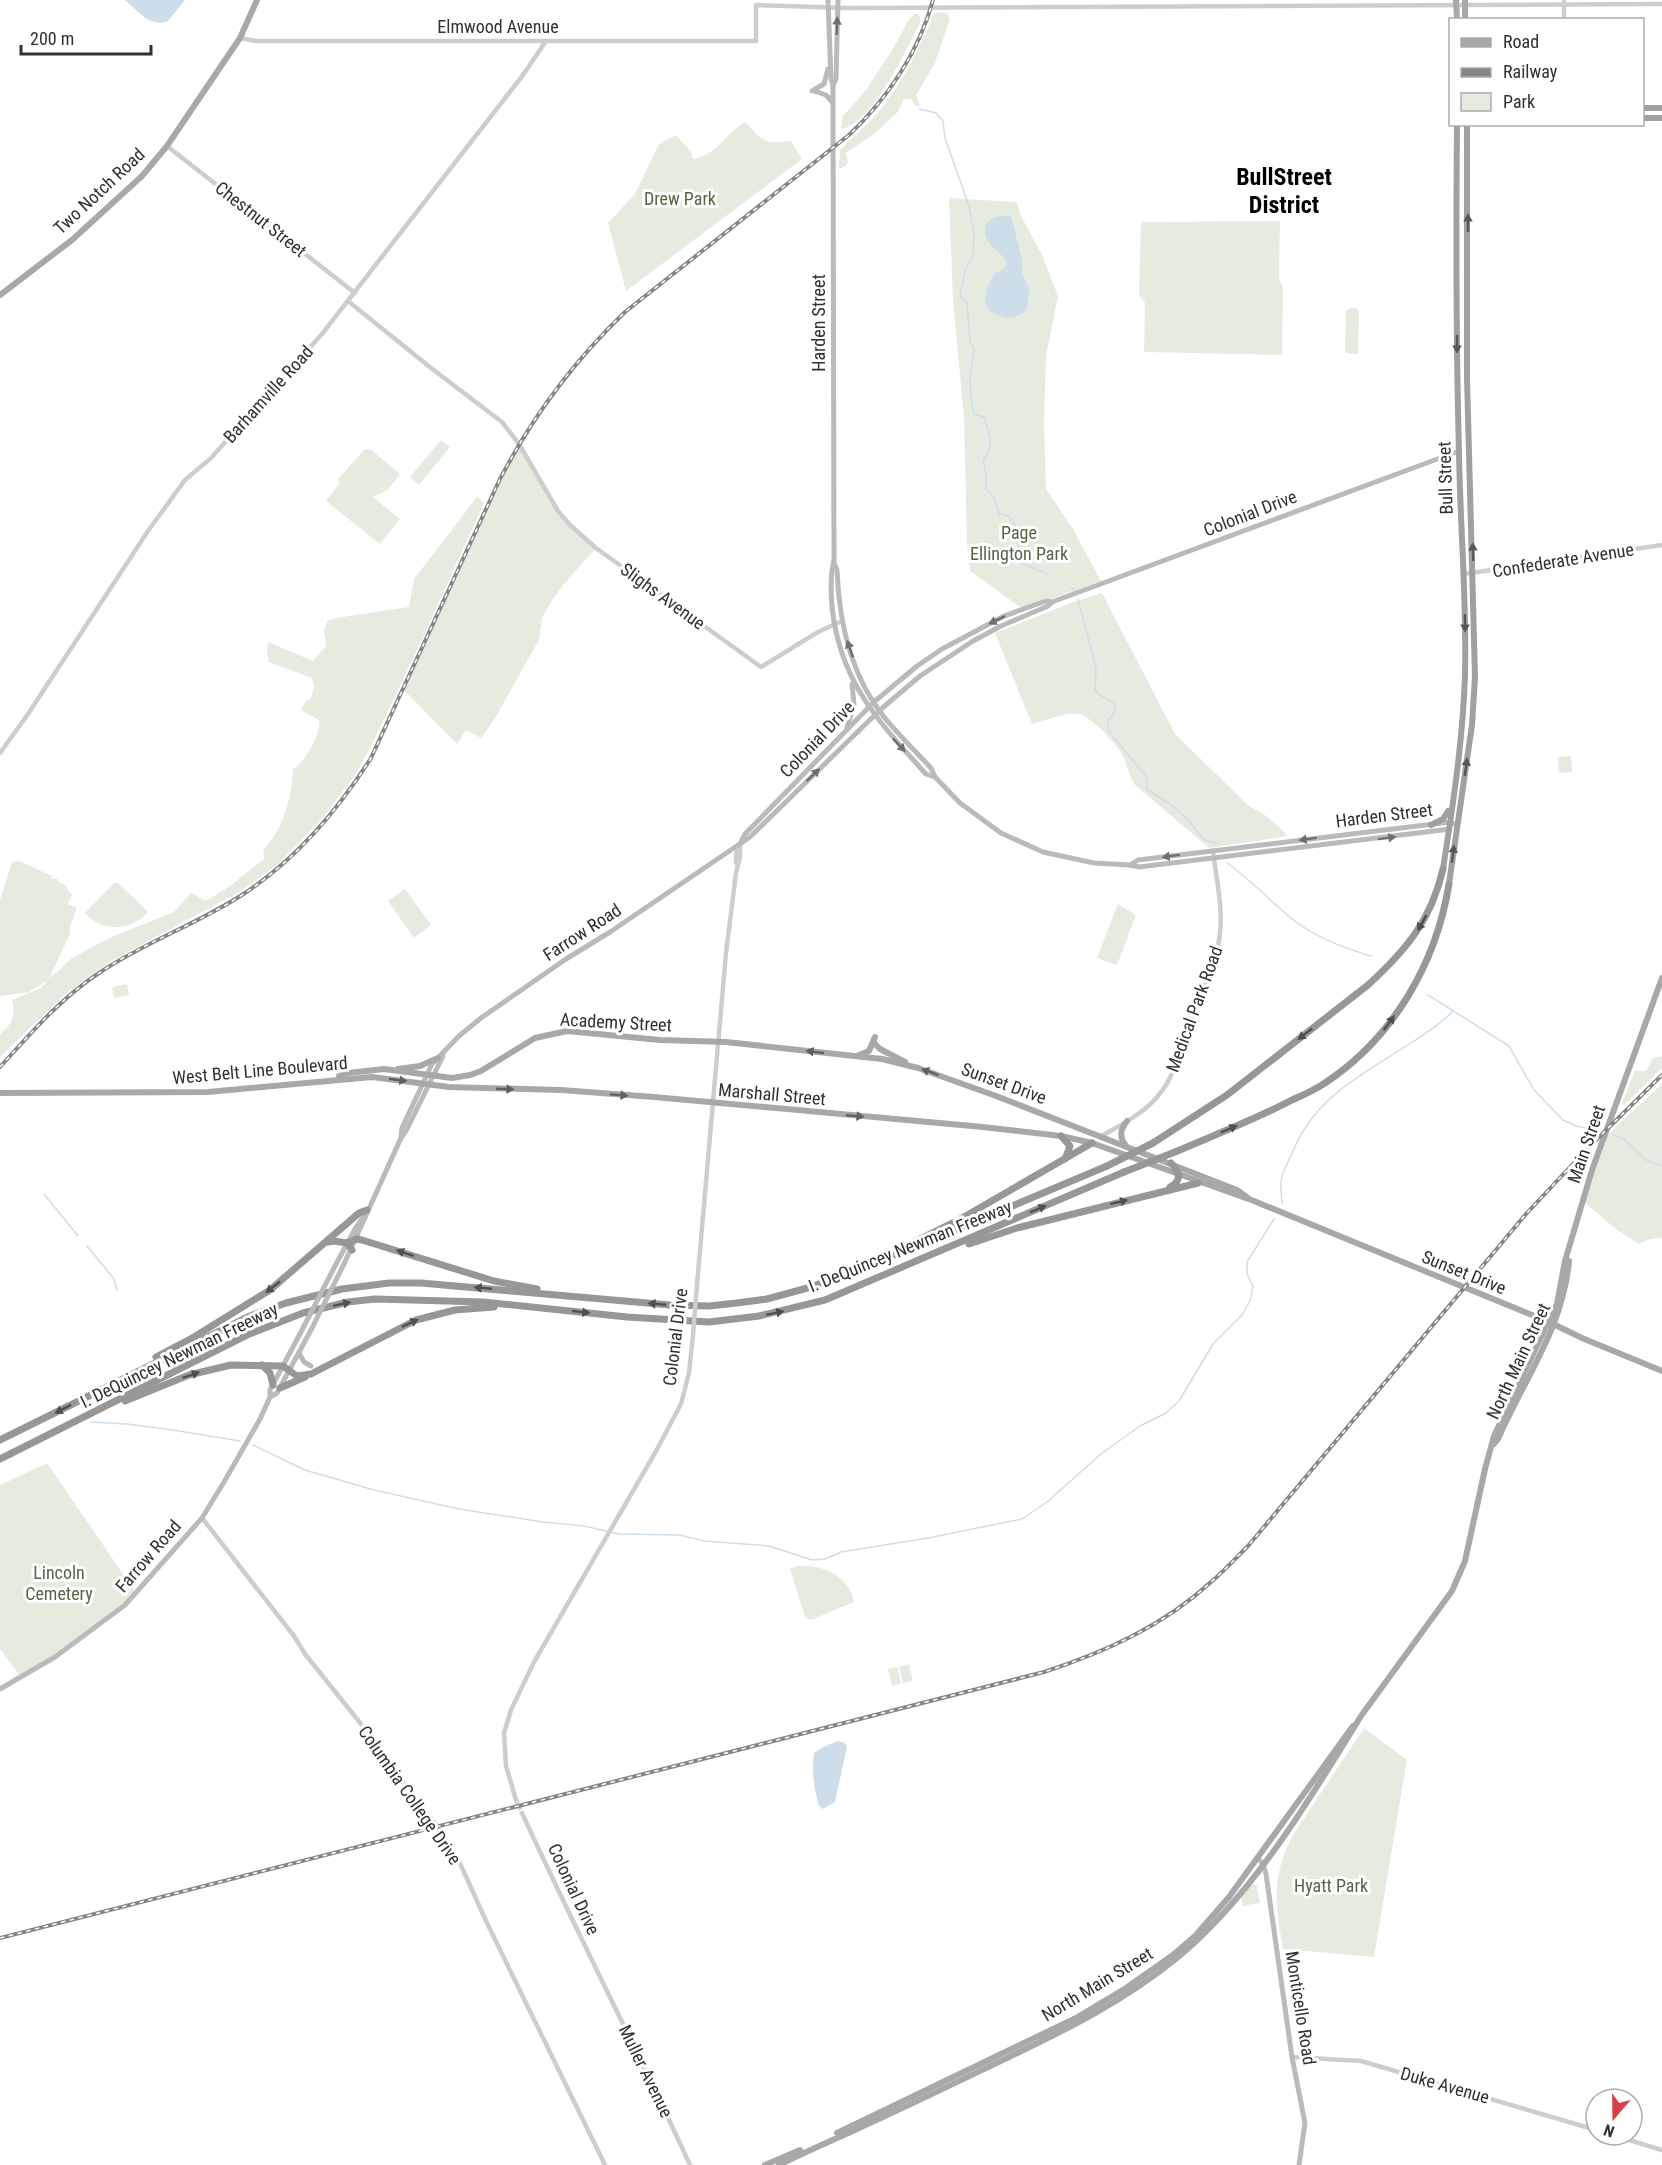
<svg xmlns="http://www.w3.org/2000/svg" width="1662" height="2165" viewBox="0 0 1662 2165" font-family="'Roboto Condensed',sans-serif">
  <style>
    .green { fill: #e5ecdf }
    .water { fill: #cddeea }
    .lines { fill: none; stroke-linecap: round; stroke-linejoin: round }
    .stream { stroke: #cddeea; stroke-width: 1.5 }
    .tertiary-tunnel { stroke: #d6d6d6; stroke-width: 4.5; stroke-dasharray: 4.5 2; stroke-linecap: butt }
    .tertiary { stroke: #cdcdcd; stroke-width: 4.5 }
    .secondary { stroke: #bababa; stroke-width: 5 }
    .primary { stroke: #a8a8a8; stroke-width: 6 }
    .trunk { stroke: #a0a0a0; stroke-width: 6 }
    .motorway { stroke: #979797; stroke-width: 7 }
    .rail-casing { stroke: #858585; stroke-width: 4 }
    .rail { stroke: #fff; stroke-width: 1.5; stroke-dasharray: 4.5; stroke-linecap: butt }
    .tertiary-bridge { stroke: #cdcdcd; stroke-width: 4.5 }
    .secondary-bridge { stroke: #bababa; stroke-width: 5 }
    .motorway-bridge { stroke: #979797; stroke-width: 7 }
    .oneway { fill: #6e6e6e }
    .oneway2 { fill: #575757 }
    .oneway3 { fill: #4f4f4f }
    .oneway4 { fill: #606060 }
    .labels { text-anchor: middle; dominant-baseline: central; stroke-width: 6; stroke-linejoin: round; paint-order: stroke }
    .street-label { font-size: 18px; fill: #303030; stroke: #fff }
    .park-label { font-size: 18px; fill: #526840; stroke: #fff }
    .district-label { font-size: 24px; font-weight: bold; fill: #000; stroke: #fff }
  </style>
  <rect width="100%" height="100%" fill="#fff"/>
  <!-- green -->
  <g class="green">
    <path d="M937 12 947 13 950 19 935 63 916 95 920 106H916L911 99H904L897 113 874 134 846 153 848 162 846 166 839 169 840 150C852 137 865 127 877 114 902 83 919 50 934 13Z"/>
    <path d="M916 13 920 17V23C907 49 872 123 842 129L841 127 843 116 866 90 894 47 909 19Z"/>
    <path d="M746 122C762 142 765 144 791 141L802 159 626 291 608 223 635 194 658 146 664 141 676 135 691 152 693 159C720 154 727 130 746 122Z"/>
    <path d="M949 198 1017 202 1020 214 1042 255 1058 296 1046 356 1044 424 1046 489 1073 529 1101 581 1023 609 970 571 967 544 964 418 953 301Z"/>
    <path d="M1280 221 1279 280 1283 288 1282 355 1144 352 1145 303 1139 295 1141 222Z"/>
    <path d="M1350 308H1356L1359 311 1358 354 1345 353 1346 311Z"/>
    <path d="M441 440 450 447 419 485 410 477Z"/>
    <path d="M519 444 559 513 596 548 564 584 551 602 542 618 539 640 494 720 481 738 466 730 457 744 403 689Z"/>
    <path d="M370 449 400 474 388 490 373 497 400 519 380 544 326 501 340 483 337 480 364 450Z"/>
    <path d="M477 497 484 503 421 642 373 742 355 775 321 820 277 865 241 891 115 959 94 973 62 997 0 1057V1034C12 1025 16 1015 12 1000L41 988 48 980 29 992 0 996V900L12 862 20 861 52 876 51 878 58 879V882L64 884 72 895 68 904 77 908 70 926V934L49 979 72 958 96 945 114 936 174 912 191 893 206 901 230 886 264 859 263 850C283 830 292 797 293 769 304 765 322 731 319 720L301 710 306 701 311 698 314 686 312 678 269 662 267 652 268 642 313 661 326 646 324 631 327 621 336 618 409 607 414 579Z"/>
    <path d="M1102 593 1175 734 1249 806 1268 817 1288 836 1209 848 1134 784C1128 774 1127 763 1122 754 1115 743 1090 715 1078 714 1064 712 1045 721 1032 724L995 633 1071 603Z"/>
    <path d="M1571 756 1572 772 1559 773 1558 757Z"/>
    <path d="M114 883H118L148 912C131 931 103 933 85 913Z"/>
    <path d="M405 889 431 925 414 938 388 901Z"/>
    <path d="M1118 904 1136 915 1117 965 1097 958Z"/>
    <path d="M127 984 129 995 114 998 112 987Z"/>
    <path d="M1662 1056V1068L1624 1105 1622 1103 1635 1071H1646L1653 1058Z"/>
    <path d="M1662 1084V1238L1650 1239 1639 1244 1617 1230 1583 1201 1603 1139Z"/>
    <path d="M47 1463 136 1593 55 1657 21 1677 0 1649V1485Z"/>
    <path d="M798 1566C822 1564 849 1576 854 1602L811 1620 805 1617 790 1569Z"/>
    <path d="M909 1664 913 1681 903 1683 899 1667Z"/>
    <path d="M897 1667 901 1683 892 1686 888 1669Z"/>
    <path d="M1364 1728 1407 1760 1374 1957 1283 1949C1275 1904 1271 1876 1293 1835Z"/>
    <path d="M1249 1885H1256L1257 1887 1260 1903 1242 1906V1896Z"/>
  </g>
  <!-- water -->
  <g class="water">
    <path d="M125 0H185L168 21C150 28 138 11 125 0Z"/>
    <path d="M1011 216 1022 259V273L1029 288 1028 305 1024 312 1018 316 1005 318 991 312 985 302C986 293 988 279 996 273 1001 269 1004 270 1007 264 1002 249 981 246 986 227 988 215 1001 216 1011 216Z"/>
    <path d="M838 1741 845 1743 847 1747 835 1802 823 1809 819 1806C814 1789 811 1770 814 1753L823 1747Z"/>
  </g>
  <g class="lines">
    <!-- stream -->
    <g class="stream">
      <path d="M919 109 936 113 943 121 945 138 969 206 974 234 973 255 965 271 960 296 967 302 970 343 974 348C970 375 968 387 974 414L984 417C989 432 996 448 983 460L986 474V489L994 497 999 514 1006 515 1013 520 1020 538 1017 549 1022 563 1047 574"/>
      <path d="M1071 587 1075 590"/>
      <path d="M1078 599 1096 668 1095 690C1101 699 1111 697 1116 707 1114 717 1105 719 1108 730L1144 774 1147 778V790L1169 803 1184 816 1206 841 1217 843"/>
      <path d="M1227 863C1250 879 1269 900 1291 918 1314 937 1343 948 1371 956"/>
      <path d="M1428 995 1509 1046 1534 1090 1563 1120 1576 1126 1599 1131"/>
      <path d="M1613 1135 1624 1139 1646 1160 1662 1166"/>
      <path d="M44 1194 78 1236"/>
      <path d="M1282 1203C1279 1174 1282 1176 1293 1151 1317 1093 1368 1072 1417 1039 1430 1030 1442 1023 1453 1011"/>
      <path d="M87 1246 114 1279 117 1290"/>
      <path d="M91 1422 127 1424 173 1430 240 1441"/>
      <path d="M253 1445 305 1470 374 1490 459 1509 543 1522 584 1526 619 1534 679 1535 705 1541 769 1546 812 1560 825 1559 841 1552 928 1538 1022 1519 1047 1502 1101 1454 1140 1426 1166 1413 1179 1401 1213 1344 1242 1315 1250 1301 1253 1286 1247 1274V1262L1274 1219"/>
    </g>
    <!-- tertiary-tunnel -->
    <path class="tertiary-tunnel" d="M516 1800 522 1813"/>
    <!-- tertiary -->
    <g class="tertiary">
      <path d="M1564 0V20"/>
      <path d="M240 38 256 41H756V5L846 8 1662 4"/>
      <path d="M167 146 355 293"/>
      <path d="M348 301 431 368 502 422 519 444 558 511 570 525 596 548 761 667 818 632 842 621"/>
      <path d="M1464 574 1662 545"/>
      <path d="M0 753 28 714 148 531 185 480 211 458 322 334 523 75 546 41"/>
      <path d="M736 863V854L739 845"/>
      <path d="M1102 1136C1122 1124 1143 1114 1158 1096 1176 1075 1183 1042 1193 1016 1203 989 1217 962 1220 933 1223 906 1216 878 1213 851"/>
      <path d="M697 1285 726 953 736 873 740 857V844"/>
      <path d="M202 1518 294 1636 305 1654 361 1724 389 1764 437 1826 459 1861 486 1921 605 2165"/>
      <path d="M516 1800 506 1766 504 1733 511 1710 534 1662 655 1453 681 1404 689 1373 693 1335"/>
      <path d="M522 1813C576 1931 636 2047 690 2165"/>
      <path d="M1292 2057 1361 2061 1596 2130"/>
      <path d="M1613 2135 1662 2150"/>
    </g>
    <!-- secondary -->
    <g class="secondary">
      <path d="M828 0 831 79 833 85"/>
      <path d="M838 0 836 79 833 85V99L834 561C830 576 831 592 832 607 840 682 878 721 926 774L935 777"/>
      <path d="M812 91 824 84 828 69"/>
      <path d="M814 91 826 95 833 103"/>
      <path d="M834 563 837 570C839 622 851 676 884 717 899 735 915 751 931 768L935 777 960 803 1001 833 1043 852 1094 863 1130 865 1139 867 1450 829"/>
      <path d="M847 727 854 705 852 684"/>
      <path d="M741 842 745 834 874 702 917 666 942 649 1004 616 1046 601 1052 602"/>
      <path d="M1130 865 1138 860 1450 822 1454 824"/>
      <path d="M401 1138 402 1128 432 1064 459 1036 481 1018 566 959 610 932 750 837 880 710 920 676 973 641 1001 626 1048 606 1052 602 1459 451"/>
      <path d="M344 1264 401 1138 407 1129 443 1056"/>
      <path d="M335 1266 355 1229 364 1216"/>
      <path d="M299 1353 304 1362 311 1366"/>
      <path d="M270 1397 277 1393 311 1330"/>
      <path d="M0 1689 55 1657 125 1605 202 1518 224 1482 260 1419 270 1397V1390L301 1332"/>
      <path d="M1258 1858 1263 1864 1266 1874 1292 2057 1305 2123 1299 2165"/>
    </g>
    <!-- primary -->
    <g class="primary">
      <path d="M1456 0 1457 20"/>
      <path d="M1465 0V20"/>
      <path d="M0 295 72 240 142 176 167 146 240 38 257 0"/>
      <path d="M874 1043 880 1049 905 1062"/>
      <path d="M859 1055 869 1051 875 1037"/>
      <path d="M398 1069 420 1066 438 1058"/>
      <path d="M339 1076 348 1073 384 1069 452 1078 470 1075 481 1071 535 1038 567 1031 660 1040 726 1042 882 1059 918 1068 996 1096 1237 1190 1248 1198"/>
      <path d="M0 1093 208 1092 372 1077 449 1087 561 1090 654 1097 983 1127 1061 1136 1092 1143 1254 1201 1549 1322 1582 1338 1662 1371"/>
      <path d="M1126 1146C1119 1137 1120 1130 1127 1121"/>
      <path d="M1494 1444 1498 1439C1524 1379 1563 1328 1569 1261"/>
      <path d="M837 2133 1076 2018 1126 1988 1173 1955 1195 1936 1229 1897 1353 1726"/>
      <path d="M765 2165 800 2150"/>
      <path d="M779 2165C805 2152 831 2141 857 2129 908 2106 959 2081 1009 2057 1068 2029 1127 1999 1177 1958 1253 1895 1310 1799 1361 1716L1452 1591 1465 1561 1485 1469 1494 1436 1557 1304 1565 1261 1592 1170 1662 978"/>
    </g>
    <!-- trunk -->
    <g class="trunk">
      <path d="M1642 108H1662"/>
      <path d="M1642 118H1662"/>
      <path d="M1431 825 1443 819 1448 811"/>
      <path d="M1443 869C1453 805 1463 739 1465 675 1467 600 1460 526 1459 452 1456 343 1456 234 1457 124"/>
      <path d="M1449 884 1472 725 1475 677 1467 378V124"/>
    </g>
    <!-- motorway -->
    <g class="motorway">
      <path d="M1061 1136 1070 1146 1065 1159"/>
      <path d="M1153 1143 1227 1095 1368 985C1406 950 1431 921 1443 869"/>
      <path d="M1175 1152C1214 1135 1254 1120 1292 1100 1303 1095 1315 1090 1325 1083 1393 1038 1436 964 1449 884"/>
      <path d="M1170 1187C1183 1180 1179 1172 1171 1163"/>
      <path d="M328 1242 334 1241 347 1243 352 1250"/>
      <path d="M347 1243 357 1239 362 1240 494 1281 537 1289"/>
      <path d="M969 1244 1017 1228 1198 1183"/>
      <path d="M908 1245 957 1221 1092 1143"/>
      <path d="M156 1357 194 1337 270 1290 359 1213 367 1210"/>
      <path d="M262 1365 270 1373 273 1385"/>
      <path d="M280 1388 305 1377"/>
      <path d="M125 1401 189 1375 231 1365 283 1366 297 1376 311 1374 416 1320 455 1310 494 1307"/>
      <path d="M0 1440 250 1316 286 1303 342 1289 389 1283H421L670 1305 709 1306 737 1303 767 1299 811 1287 927 1242 1107 1166"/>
      <path d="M0 1459 247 1335 303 1313 348 1302 375 1299 483 1302 627 1317 709 1322 759 1316 825 1300 1124 1172"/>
    </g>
    <defs>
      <g id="rail">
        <path d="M0 1067C31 1033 61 998 99 973 146 941 201 923 248 891 299 856 338 810 371 758L499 481C532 417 573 362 625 312L849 135C887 99 919 52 933 0"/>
        <path d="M0 1938 1044 1672C1105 1652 1163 1626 1211 1582 1224 1571 1236 1558 1248 1546L1526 1214 1586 1150 1662 1075"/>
      </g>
    </defs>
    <!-- rail casing -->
    <use href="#rail" class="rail-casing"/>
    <!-- rail -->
    <use href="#rail" class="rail"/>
    <!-- tertiary-bridge -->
    <path class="tertiary-bridge" d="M693 1335 697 1285"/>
    <!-- secondary-bridge -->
    <g class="secondary-bridge">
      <path d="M311 1330 344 1264"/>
      <path d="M301 1332 335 1266"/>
    </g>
    <!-- motorway-bridge -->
    <g class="motorway-bridge">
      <path d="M1107 1166 1153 1143"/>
      <path d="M1124 1172 1175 1152"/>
    </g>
  </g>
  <!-- one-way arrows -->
  <defs><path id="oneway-solid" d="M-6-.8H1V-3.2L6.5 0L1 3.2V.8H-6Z" transform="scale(1.5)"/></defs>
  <g class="oneway">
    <use href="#oneway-solid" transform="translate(837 26) rotate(-88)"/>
    <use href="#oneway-solid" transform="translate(997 620) rotate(154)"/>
    <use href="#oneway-solid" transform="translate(850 649) rotate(-109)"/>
    <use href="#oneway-solid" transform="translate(899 745) rotate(47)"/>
    <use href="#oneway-solid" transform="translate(813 775) rotate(-44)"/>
    <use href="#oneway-solid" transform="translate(1387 838) rotate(-7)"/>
    <use href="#oneway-solid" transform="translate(1308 839) rotate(173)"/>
    <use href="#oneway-solid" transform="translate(1171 856) rotate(173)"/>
  </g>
  <g class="oneway2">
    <use href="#oneway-solid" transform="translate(1468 223) rotate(-90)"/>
    <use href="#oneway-solid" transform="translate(1457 344) rotate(90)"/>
    <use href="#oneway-solid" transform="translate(1473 552) rotate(-92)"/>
    <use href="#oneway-solid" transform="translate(1465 623) rotate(89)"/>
    <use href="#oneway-solid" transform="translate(1466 767) rotate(-82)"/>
    <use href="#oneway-solid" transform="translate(1453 854) rotate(-83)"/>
  </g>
  <g class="oneway3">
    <use href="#oneway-solid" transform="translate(1422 923) rotate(119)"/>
    <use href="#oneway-solid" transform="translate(1389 1023) rotate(-54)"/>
    <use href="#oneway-solid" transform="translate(1305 1034) rotate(142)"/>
    <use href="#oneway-solid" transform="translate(1229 1129) rotate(-23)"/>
    <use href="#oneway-solid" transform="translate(1119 1202) rotate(-14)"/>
    <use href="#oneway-solid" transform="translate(1038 1209) rotate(-23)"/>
    <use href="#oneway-solid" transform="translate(405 1253) rotate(-161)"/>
    <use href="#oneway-solid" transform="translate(273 1287) rotate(142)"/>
    <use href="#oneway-solid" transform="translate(483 1288) rotate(-175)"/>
    <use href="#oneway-solid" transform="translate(342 1304) rotate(-12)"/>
    <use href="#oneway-solid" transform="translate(657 1304) rotate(-175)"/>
    <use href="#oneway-solid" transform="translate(581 1312) rotate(6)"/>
    <use href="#oneway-solid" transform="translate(775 1313) rotate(-12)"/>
    <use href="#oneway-solid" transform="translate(410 1323) rotate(-25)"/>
    <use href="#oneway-solid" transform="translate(191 1375) rotate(-19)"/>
    <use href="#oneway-solid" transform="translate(63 1409) rotate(153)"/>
  </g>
  <g class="oneway4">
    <use href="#oneway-solid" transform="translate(815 1052) rotate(-173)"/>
    <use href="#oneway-solid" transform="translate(930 1072) rotate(-160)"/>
    <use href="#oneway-solid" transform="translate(398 1080) rotate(8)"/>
    <use href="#oneway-solid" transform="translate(505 1089) rotate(2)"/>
    <use href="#oneway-solid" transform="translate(619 1095) rotate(4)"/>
    <use href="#oneway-solid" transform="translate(855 1116) rotate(5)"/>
  </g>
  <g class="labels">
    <!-- street labels -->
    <g class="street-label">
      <text x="498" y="26">Elmwood Avenue</text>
      <text transform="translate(99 191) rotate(-43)">Two Notch Road</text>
      <text transform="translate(261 219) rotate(38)">Chestnut Street</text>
      <text transform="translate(818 323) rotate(-90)">Harden Street</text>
      <text transform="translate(268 394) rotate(-48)">Barhamville Road</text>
      <text transform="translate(1445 478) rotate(-92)">Bull Street</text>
      <text transform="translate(1250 513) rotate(-21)">Colonial Drive</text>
      <text transform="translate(1563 560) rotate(-9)">Confederate Avenue</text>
      <text transform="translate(663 596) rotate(36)">Slighs Avenue</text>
      <text transform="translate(817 739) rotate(-46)">Colonial Drive</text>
      <text transform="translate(1384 815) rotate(-7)">Harden Street</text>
      <text transform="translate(582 932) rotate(-33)">Farrow Road</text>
      <text transform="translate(1194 1009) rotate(-70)">Medical Park Road</text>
      <text transform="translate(616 1022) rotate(3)">Academy Street</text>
      <text transform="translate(260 1070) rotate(-5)">West Belt Line Boulevard</text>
      <text transform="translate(1004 1083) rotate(20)">Sunset Drive</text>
      <text transform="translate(772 1094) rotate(5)">Marshall Street</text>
      <text transform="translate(1586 1144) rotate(-71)">Main Street</text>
      <text transform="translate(910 1246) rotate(-22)">I. DeQuincey Newman Freeway</text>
      <text transform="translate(1464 1272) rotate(22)">Sunset Drive</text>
      <text transform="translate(675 1337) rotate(-83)">Colonial Drive</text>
      <text transform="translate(179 1355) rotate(-26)">I. DeQuincey Newman Freeway</text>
      <text transform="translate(1518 1361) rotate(-65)">North Main Street</text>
      <text transform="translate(148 1556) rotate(-49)">Farrow Road</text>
      <text transform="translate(410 1795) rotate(55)">Columbia College Drive</text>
      <text transform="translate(574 1889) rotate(65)">Colonial Drive</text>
      <text transform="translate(1097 1984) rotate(-31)">North Main Street</text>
      <text transform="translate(1301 2008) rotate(81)">Monticello Road</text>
      <text transform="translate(646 2071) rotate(64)">Muller Avenue</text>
      <text transform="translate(1445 2085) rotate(16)">Duke Avenue</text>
    </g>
    <!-- park labels -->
    <g class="park-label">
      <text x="680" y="198">Drew Park</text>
      <text x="1019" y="532">Page<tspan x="1019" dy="21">Ellington Park</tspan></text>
      <text x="59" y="1572">Lincoln<tspan x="59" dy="21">Cemetery</tspan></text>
      <text x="1331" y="1885">Hyatt Park</text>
    </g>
    <!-- district labels -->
    <g class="district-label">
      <text x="1284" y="177">BullStreet<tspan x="1284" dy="28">District</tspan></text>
    </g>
  </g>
  <!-- legend -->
  <rect x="1449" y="18" width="195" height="108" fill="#ffffff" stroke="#acacac" stroke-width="1.5"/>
  <rect x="1461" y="38" width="30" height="9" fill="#a8a8a8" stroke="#acacac" stroke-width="1.5"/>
  <text x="1503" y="48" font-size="18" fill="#303030">Road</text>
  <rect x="1461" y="68" width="30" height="9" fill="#858585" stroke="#acacac" stroke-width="1.5"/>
  <text x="1503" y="78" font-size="18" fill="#303030">Railway</text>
  <rect x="1461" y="93" width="30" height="18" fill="#e5ecdf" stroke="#acacac" stroke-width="1.5"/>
  <text x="1503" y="108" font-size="18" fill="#303030">Park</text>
  <!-- north arrow -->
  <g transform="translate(1614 2117) rotate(200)"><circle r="28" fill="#ffffff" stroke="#acacac" stroke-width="1.5"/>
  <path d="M0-4.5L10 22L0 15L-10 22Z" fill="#d84048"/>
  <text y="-9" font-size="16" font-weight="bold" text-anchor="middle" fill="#303030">N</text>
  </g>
  <!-- scale -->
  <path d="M21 45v9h130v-9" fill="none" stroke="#303030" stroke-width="3"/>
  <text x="30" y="45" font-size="18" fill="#303030" stroke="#ffffff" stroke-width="4.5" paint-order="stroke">200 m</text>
</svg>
